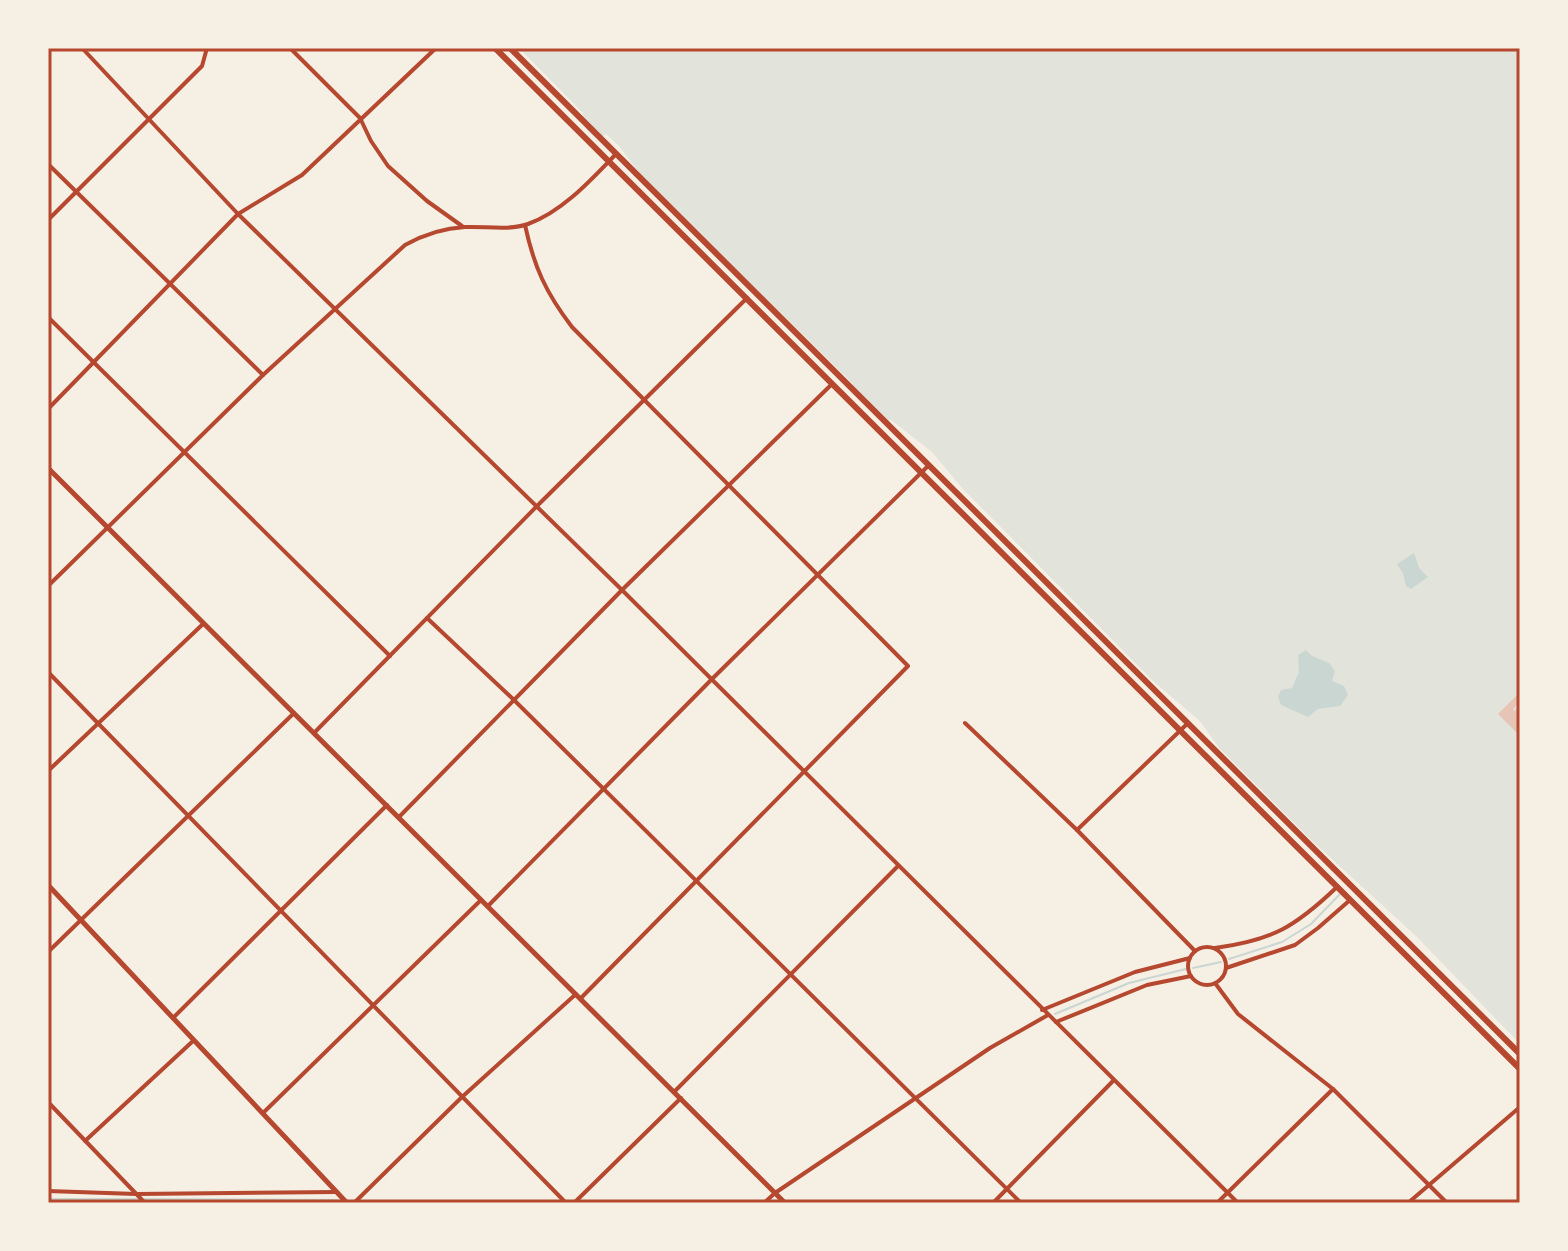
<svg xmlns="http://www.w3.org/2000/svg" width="1568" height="1251" viewBox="0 0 1568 1251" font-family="Manrope,sans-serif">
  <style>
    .green { fill: #e2e4dc }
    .water { fill: #c9d6d2 }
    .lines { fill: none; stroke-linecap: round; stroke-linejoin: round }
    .stream { stroke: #c9d6d2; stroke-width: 2 }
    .building { fill: #e6c5b7 }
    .minor { stroke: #b5482f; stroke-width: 4 }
    .tertiary { stroke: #b5482f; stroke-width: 5 }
    .secondary { stroke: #b5482f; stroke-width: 5 }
    .primary { stroke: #b5482f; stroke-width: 6 }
    .neatline { fill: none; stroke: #b5482f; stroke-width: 3 }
  </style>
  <rect width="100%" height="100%" fill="#f6efe4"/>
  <!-- green -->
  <path class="green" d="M519 48H1520V1044L1417 937 1309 838 1219 748 1200 721 1154 682 962 488 932 452 891 420 886 421 853 387V384L641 175 619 146 606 134 600 139C589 136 581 125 583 113Z"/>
  <!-- water -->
  <g class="water">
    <path d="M1414 553 1419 568 1428 577 1411 589 1406 586 1403 573 1397 564Z"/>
    <path d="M1306 650 1312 656 1329 663 1335 671 1332 681 1344 686 1348 695 1340 706 1318 709 1308 717 1281 705 1278 697 1281 690 1292 688 1299 672 1298 655Z"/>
  </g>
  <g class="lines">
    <!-- stream -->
    <g class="stream">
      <path d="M1229 959 1282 942 1311 924 1341 893"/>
      <path d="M1193 968 1221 962"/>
      <path d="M1055 1014 1129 983 1186 969"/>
      <path d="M48 1199H139"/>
      <path d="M145 1199 338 1200"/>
    </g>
  </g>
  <!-- building -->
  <path class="building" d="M1520 692V702L1513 709 1514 711 1520 705V736L1498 714Z"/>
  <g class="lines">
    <!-- minor -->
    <g class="minor">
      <path d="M82 48 238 214 622 590 1238 1203"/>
      <path d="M290 48 360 118 371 141 388 166 427 201 462 226"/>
      <path d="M48 164 263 375"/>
      <path d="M48 220 202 66 207 48"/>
      <path d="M525 225C534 267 546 293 572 327L908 666 581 998"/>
      <path d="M48 317 390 656"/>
      <path d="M48 409 238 214 302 175 436 48"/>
      <path d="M48 586 263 375 405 245C423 235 445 228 465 227 485 226 508 231 528 224 562 212 591 180 616 154"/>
      <path d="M427 618 514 700 1021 1203"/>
      <path d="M48 672 566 1203"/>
      <path d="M965 723 1077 830 1195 951"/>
      <path d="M314 733 537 506 747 298"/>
      <path d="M48 771 203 624"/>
      <path d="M399 817 622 590 832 384"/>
      <path d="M1077 830 1187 724"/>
      <path d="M488 906 712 679 928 466"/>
      <circle cx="1207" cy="966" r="19"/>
      <path d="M1215 948C1273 940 1295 927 1337 887"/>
      <path d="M48 952 294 713"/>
      <path d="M1226 968 1295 945 1318 928 1350 900"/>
      <path d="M1215 983 1238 1014 1333 1089 1447 1203"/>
      <path d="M1042 1010 1135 972 1190 958"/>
      <path d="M173 1018 387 805"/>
      <path d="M1056 1022 1147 985 1191 976"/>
      <path d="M675 1091 898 866"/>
      <path d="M48 1102 145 1203"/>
      <path d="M263 1113 481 900"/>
      <path d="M85 1141 193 1041"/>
      <path d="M48 1191 136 1194 337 1192"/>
      <path d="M354 1203 462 1097 576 994"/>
      <path d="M574 1203 681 1098"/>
      <path d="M764 1203 775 1193 990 1048 1048 1015"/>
      <path d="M993 1203 1113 1081"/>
      <path d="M1217 1203 1333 1089"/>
      <path d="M1408 1203 1520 1107"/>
    </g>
    <!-- tertiary -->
    <path class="tertiary" d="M48 885 347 1203"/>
    <!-- secondary -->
    <path class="secondary" d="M48 468 785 1203"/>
    <!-- primary -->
    <g class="primary">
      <path d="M495 48 1520 1069"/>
      <path d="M510 48 1520 1054"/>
    </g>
  </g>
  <!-- border -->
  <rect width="1568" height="1251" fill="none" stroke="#f6efe4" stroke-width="100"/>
  <rect x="50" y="50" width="1468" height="1151" class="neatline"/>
</svg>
